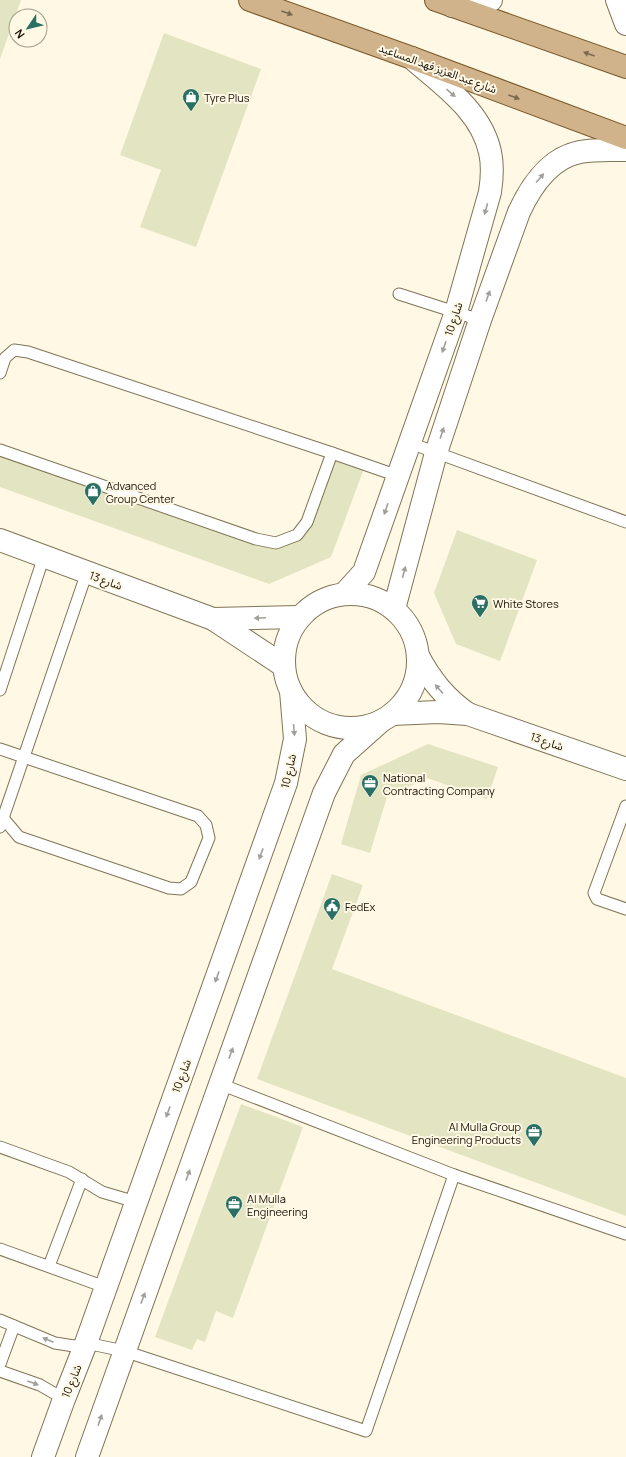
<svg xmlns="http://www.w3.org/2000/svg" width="626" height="1457" viewBox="0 0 626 1457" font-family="Manrope,'Noto Sans Arabic',sans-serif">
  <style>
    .building { fill: #e3e4c1 }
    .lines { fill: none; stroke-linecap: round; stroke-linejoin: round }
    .service-casing { stroke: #7f7456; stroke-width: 13 }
    .minor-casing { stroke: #7f7456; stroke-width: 24 }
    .tertiary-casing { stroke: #7f7456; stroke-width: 24 }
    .primary-casing { stroke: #7a5829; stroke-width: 24 }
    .service { stroke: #fff; stroke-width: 11 }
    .minor { stroke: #fff; stroke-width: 22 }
    .tertiary { stroke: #fff; stroke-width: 22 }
    .primary { stroke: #d0b28b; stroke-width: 22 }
    .oneway { fill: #7c694f }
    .oneway2 { fill: #a19f9b }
    .labels { text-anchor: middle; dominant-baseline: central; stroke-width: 4; stroke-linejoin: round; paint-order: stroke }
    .street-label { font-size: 11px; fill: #151005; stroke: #fff8e4 }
    .poi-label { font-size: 11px; fill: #151005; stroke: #fff8e4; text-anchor: start }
  </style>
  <rect width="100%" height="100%" fill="#fff8e4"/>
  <!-- building -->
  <g class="building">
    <path d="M0 0H21L0 59Z"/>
    <path d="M164 33 261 69 196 247 140 227 161 170 120 155Z"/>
    <path d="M0 451 270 548 305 532 334 455 365 466 331 557 269 584 0 487Z"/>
    <path d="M457 530 537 560 500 661 456 644 434 593Z"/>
    <path d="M428 744 498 767 487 799 427 778 387 797 370 853 341 844 361 775Z"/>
    <path d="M332 874 363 885 332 969 626 1078V1216L257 1079Z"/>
    <path d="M241 1104 303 1127 233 1318 216 1311 205 1342 197 1339 192 1350 155 1337Z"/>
  </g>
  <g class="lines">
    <defs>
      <g id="service">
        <path d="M399 294 480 320"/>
        <path d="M0 373 5 358 14 350 28 352 332 453 398 476"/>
        <path d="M410 443 626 522"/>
        <path d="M0 450 256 539 276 543 297 535 307 522 332 453"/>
        <path d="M0 690 44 556"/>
        <path d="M0 749 198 816 206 825 209 838 191 882 181 889 169 888 19 837 3 818 0 816"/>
        <path d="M626 806 594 893 597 899 626 909"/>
        <path d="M0 827 87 572"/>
        <path d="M220 1084 454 1175 626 1234"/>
        <path d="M0 1147 69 1172 102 1192 136 1202"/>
        <path d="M0 1249 105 1287"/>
        <path d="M49 1266 82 1179"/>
        <path d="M0 1320 55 1343 74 1346 86 1343 124 1351 366 1431 454 1175"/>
        <path d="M0 1364 14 1326"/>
        <path d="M0 1371 40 1385 64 1399"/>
      </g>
      <g id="minor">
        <path d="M0 540 213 619 284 666"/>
        <path d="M213 619 299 617"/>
        <path d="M418 656C431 680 445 698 468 714"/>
        <path d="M392 714 438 712 468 714 626 769"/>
      </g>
      <g id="tertiary">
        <path d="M617 0 626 24"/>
        <path d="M452 6 491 0"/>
        <path d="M345 593 364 572 456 312 490 192C492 179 493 165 490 152 481 110 442 85 412 58"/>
        <circle cx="351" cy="661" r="67"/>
        <path d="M394 609 436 453 480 320 519 212C531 186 549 158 580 152 595 149 611 150 626 150"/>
        <path d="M43 1457 64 1399 86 1343 286 783 295 739 291 691"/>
        <path d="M87 1457 324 793 344 754 381 721"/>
      </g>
      <g id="primary">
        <path d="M250 0 412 58 626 138"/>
        <path d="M436 0 626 67"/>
      </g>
    </defs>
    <!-- service casing -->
    <use href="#service" class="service-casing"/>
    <!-- minor casing -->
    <use href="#minor" class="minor-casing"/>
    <!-- tertiary casing -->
    <use href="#tertiary" class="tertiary-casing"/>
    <!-- primary casing -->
    <use href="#primary" class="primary-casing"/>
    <!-- service -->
    <use href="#service" class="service"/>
    <!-- minor -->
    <use href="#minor" class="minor"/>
    <!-- tertiary -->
    <use href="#tertiary" class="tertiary"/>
    <!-- primary -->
    <use href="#primary" class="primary"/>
  </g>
  <!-- one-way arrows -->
  <defs><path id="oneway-solid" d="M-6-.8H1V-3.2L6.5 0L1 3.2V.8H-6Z"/></defs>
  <g class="oneway">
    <use href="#oneway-solid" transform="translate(287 13) rotate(20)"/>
    <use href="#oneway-solid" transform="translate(589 54) rotate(-160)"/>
    <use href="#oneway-solid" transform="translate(514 97) rotate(20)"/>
  </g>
  <g class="oneway2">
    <use href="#oneway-solid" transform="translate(451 93) rotate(41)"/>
    <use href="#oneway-solid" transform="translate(540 178) rotate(-49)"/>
    <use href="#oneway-solid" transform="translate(486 209) rotate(105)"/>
    <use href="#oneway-solid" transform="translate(488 296) rotate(-70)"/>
    <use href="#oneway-solid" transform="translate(444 347) rotate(109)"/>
    <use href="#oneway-solid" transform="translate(442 433) rotate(-72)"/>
    <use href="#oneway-solid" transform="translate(386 509) rotate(109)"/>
    <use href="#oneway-solid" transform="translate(404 572) rotate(-75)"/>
    <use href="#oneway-solid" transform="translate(260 618) rotate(178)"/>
    <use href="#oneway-solid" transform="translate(439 689) rotate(-131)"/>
    <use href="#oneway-solid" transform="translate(294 730) rotate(85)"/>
    <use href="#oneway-solid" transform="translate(261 854) rotate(110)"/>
    <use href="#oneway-solid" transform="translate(217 977) rotate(110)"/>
    <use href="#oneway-solid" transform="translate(231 1053) rotate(-70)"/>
    <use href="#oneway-solid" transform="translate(168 1112) rotate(110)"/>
    <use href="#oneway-solid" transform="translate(188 1175) rotate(-70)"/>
    <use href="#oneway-solid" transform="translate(143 1298) rotate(-70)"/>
    <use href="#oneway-solid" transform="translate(48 1340) rotate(-157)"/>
    <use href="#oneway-solid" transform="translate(33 1383) rotate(20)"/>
    <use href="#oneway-solid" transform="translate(100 1420) rotate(-71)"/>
  </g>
  <!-- icons -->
  <defs>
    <symbol id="shop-pin" viewBox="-11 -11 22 30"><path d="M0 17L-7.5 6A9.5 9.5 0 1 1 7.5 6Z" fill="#296f64" stroke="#fff8e4"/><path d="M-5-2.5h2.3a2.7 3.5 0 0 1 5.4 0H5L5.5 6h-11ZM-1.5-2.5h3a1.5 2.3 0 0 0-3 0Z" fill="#fff"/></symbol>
    <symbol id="supermarket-pin" viewBox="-11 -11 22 30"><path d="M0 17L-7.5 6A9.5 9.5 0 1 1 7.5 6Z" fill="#296f64" stroke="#fff8e4"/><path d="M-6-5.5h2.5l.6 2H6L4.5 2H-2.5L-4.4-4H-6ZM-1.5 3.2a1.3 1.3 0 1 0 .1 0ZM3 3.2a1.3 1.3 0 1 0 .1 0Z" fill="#fff"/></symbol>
    <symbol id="office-pin" viewBox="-11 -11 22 30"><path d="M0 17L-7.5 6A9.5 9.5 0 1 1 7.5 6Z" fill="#296f64" stroke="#fff8e4"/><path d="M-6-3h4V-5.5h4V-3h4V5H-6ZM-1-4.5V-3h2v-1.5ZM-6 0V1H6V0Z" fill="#fff"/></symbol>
    <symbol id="civic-pin" viewBox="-11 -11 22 30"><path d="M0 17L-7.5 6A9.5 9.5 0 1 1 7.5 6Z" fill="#296f64" stroke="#fff8e4"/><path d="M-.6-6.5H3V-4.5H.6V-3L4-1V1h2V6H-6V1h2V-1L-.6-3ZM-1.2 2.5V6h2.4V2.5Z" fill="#fff"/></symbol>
  </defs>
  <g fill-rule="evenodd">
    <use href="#shop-pin" x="181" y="87" width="20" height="27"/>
    <use href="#shop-pin" x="83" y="481" width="20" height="27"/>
    <use href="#supermarket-pin" x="470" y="593" width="20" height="27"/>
    <use href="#office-pin" x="360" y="773" width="20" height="27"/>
    <use href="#civic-pin" x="322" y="896" width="20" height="27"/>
    <use href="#office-pin" x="524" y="1122" width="20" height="27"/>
    <use href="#office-pin" x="224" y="1194" width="20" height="27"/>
  </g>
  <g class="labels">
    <!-- street labels -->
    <g class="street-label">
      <text transform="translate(438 68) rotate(20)">شارع عبد العزيز فهد المساعيد</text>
      <text transform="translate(453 319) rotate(-72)">شارع 10</text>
      <text transform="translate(106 580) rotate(20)">شارع 13</text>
      <text transform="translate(547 741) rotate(19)">شارع 13</text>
      <text transform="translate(288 771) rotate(-77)">شارع 10</text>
      <text transform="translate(181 1076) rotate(-70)">شارع 10</text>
      <text transform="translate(71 1381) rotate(-68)">شارع 10</text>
    </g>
    <!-- poi labels -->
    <g class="poi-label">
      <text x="204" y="97">Tyre Plus</text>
      <text x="106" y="485">Advanced<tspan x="106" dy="13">Group Center</tspan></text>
      <text x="493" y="603">White Stores</text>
      <text x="383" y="777">National<tspan x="383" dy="13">Contracting Company</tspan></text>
      <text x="345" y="906">FedEx</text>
      <text x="521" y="1126" text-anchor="end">Al Mulla Group<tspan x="521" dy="13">Engineering Products</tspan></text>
      <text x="247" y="1198">Al Mulla<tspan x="247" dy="13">Engineering</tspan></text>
    </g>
  </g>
  <!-- north arrow -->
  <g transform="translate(28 28) rotate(235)"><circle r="19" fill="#fff8e4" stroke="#a19b8b"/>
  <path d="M0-3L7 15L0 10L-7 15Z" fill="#296f64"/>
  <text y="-6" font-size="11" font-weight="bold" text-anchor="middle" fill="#151005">N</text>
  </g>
</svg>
